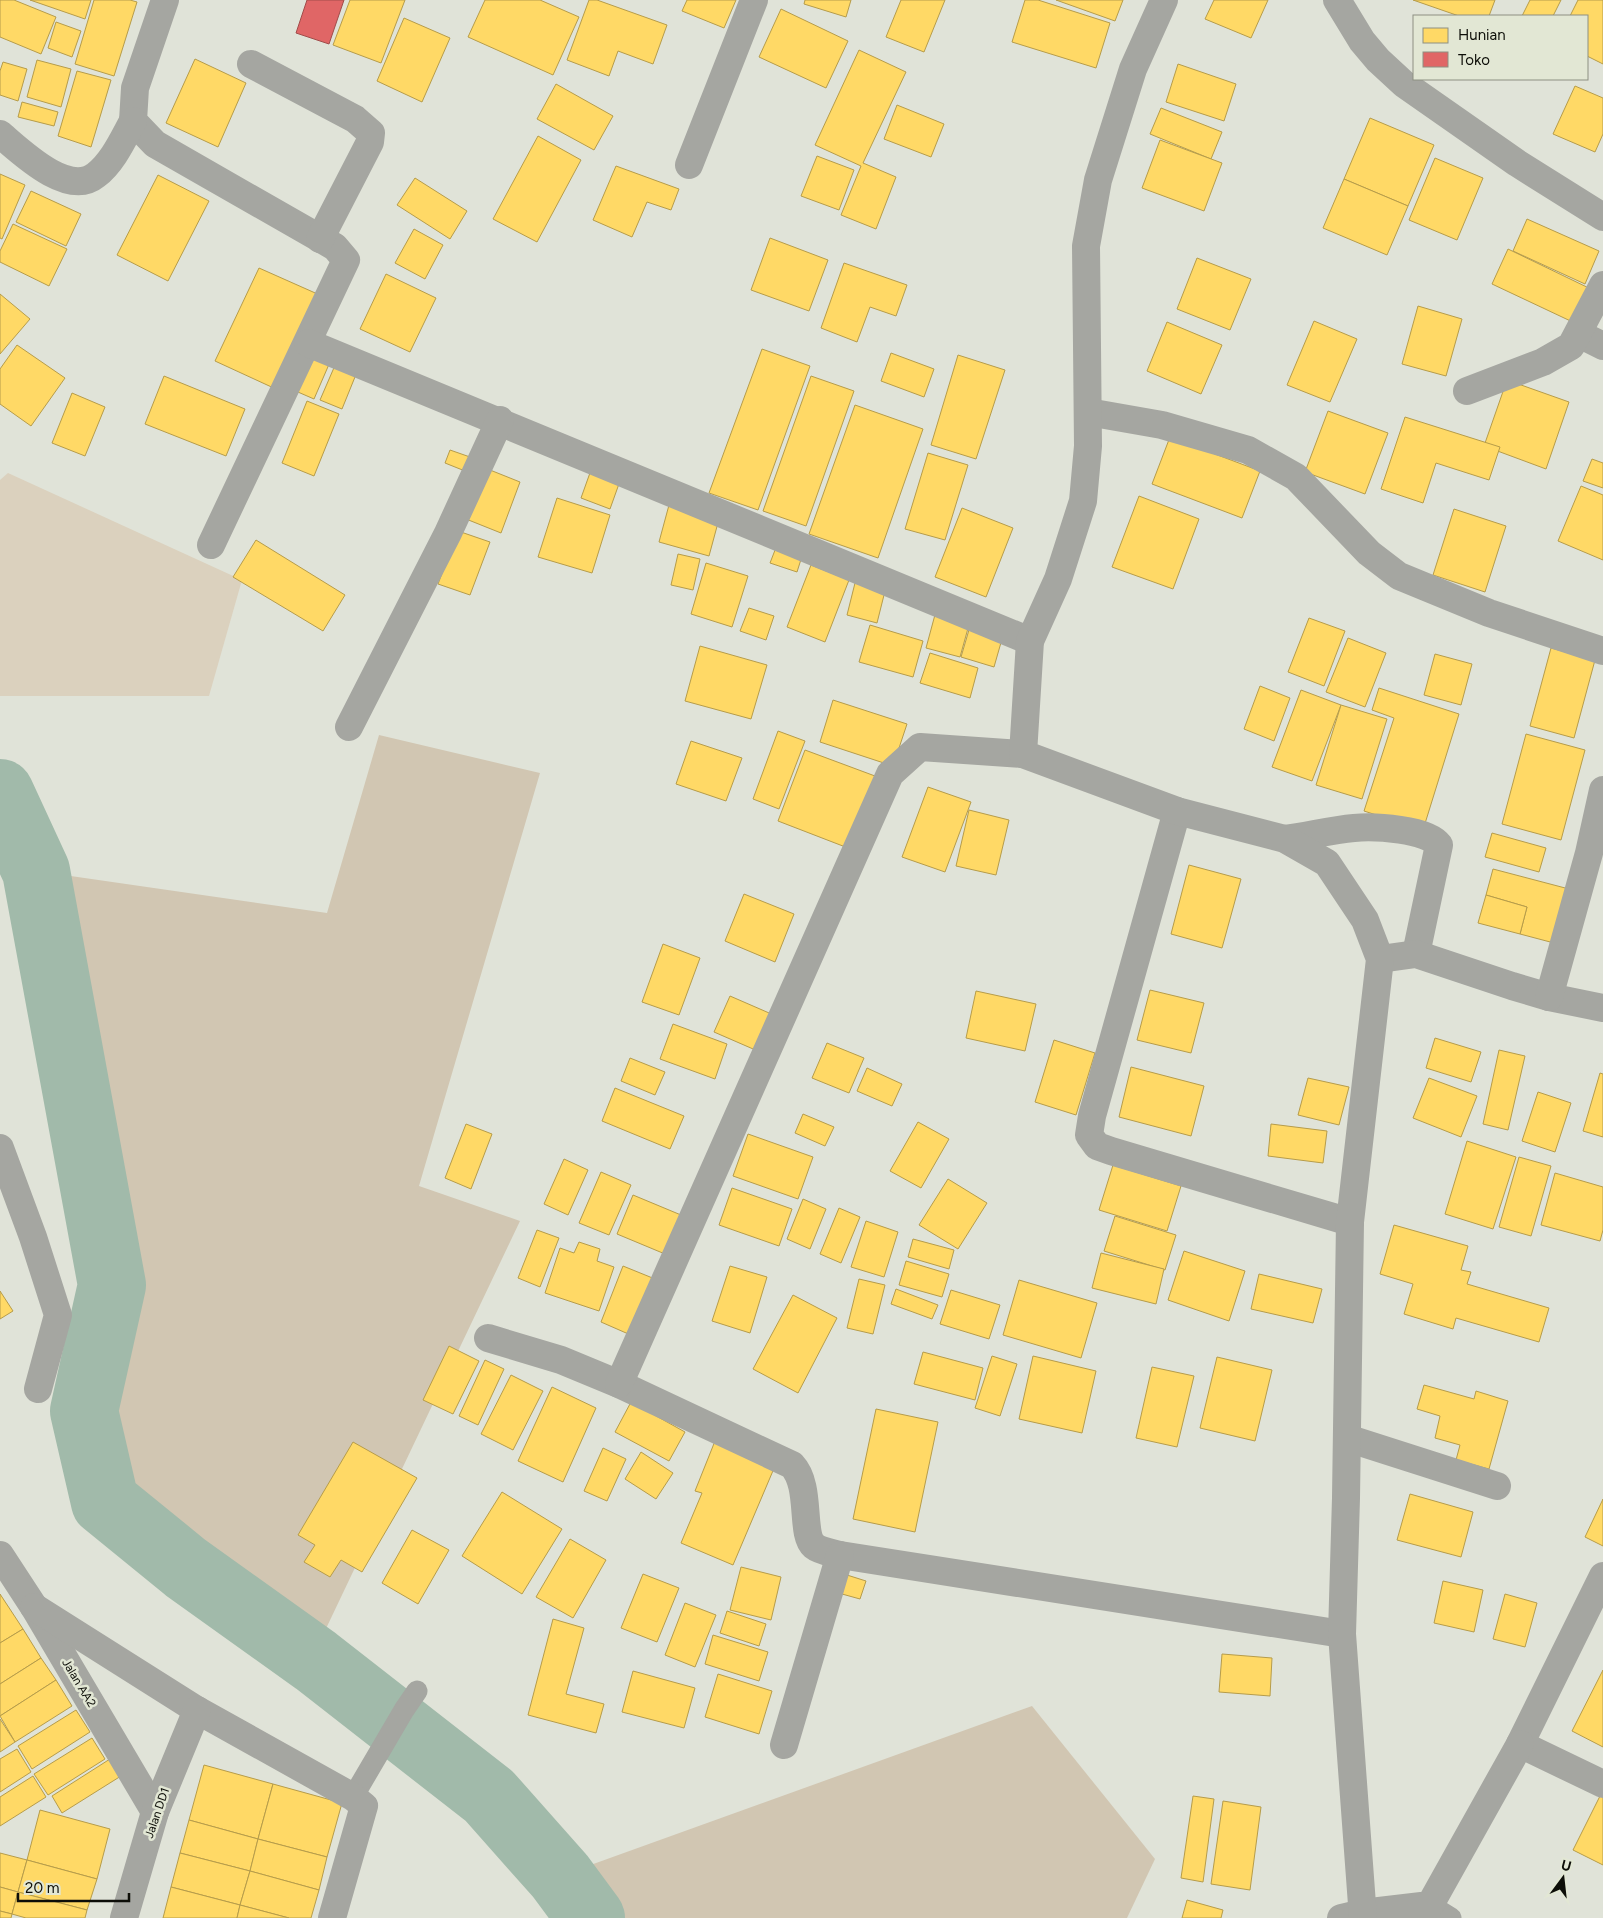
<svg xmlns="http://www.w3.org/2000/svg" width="1603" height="1918" viewBox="0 0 1603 1918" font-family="Figtree,sans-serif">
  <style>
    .green { fill: #dbd1be }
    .forest { fill: #d1c6b2 }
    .homes { fill: #ffd966; stroke: #b69c4a }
    .shops { fill: #e06666; stroke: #a14c4a }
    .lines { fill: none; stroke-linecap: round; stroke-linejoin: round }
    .river { stroke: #a1baaa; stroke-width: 68 }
    .service { stroke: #a5a6a1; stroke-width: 21 }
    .minor { stroke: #a5a6a1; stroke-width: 28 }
    .tertiary { stroke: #a5a6a1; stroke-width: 28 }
    .labels { text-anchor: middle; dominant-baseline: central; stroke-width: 5; stroke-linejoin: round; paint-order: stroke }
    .street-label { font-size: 12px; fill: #0d0e08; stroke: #e2e7d4 }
  </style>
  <rect width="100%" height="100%" fill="#e0e3d8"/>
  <!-- green -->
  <path class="green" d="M8 473 242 580 209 696H0V480Z"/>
  <!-- forest -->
  <g class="forest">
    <path d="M379 735 540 773 419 1186 520 1221 312 1658 105 1502 84 1411 112 1285 36 871 327 913Z"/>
    <path d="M1032 1706 1155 1859 1127 1918H589L560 1876Z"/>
  </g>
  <!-- homes -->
  <g class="homes">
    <path d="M0 0H14L56 17 41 54 0 37Z"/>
    <path d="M30 0H91L85 19Z"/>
    <path d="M94 0H130L137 2 114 76 75 64Z"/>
    <path d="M350 0H405L381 63 333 45Z"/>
    <path d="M485 0H540L579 17 553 75 468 37Z"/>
    <path d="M589 0H597L667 25 653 64 618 51 609 76 567 60Z"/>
    <path d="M687 0H736L724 28 682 11Z"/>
    <path d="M805 0H851L846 17 804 4Z"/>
    <path d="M901 0H945L924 52 886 37Z"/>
    <path d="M1025 0H1038L1110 23 1096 68 1012 42Z"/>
    <path d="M1056 0H1123L1115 21Z"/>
    <path d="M1214 0H1268L1251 38 1205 19Z"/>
    <path d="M1413 0H1495L1489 16H1459Z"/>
    <path d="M1530 0H1561L1553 16H1522Z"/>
    <path d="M1578 0H1603V64L1587 56V16H1570Z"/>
    <path d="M781 9 848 41 826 88 759 57Z"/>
    <path d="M404 18 450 38 422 102 377 81Z"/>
    <path d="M56 22 81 31 72 57 48 48Z"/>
    <path d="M859 50 906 72 863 163 896 177 876 229 841 215 861 166 815 145Z"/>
    <path d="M195 59 246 83 218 147 166 123Z"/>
    <path d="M37 60 71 69 61 107 27 97Z"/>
    <path d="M3 62 27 69 18 101 0 95V71Z"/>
    <path d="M1178 64 1236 84 1224 121 1166 102Z"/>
    <path d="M77 71 111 80 91 147 58 136Z"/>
    <path d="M556 84 613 116 594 150 537 119Z"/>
    <path d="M1575 86 1603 98V134L1595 152 1553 134Z"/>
    <path d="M22 102 58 112 54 126 18 117Z"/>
    <path d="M897 105 944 124 931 157 884 139Z"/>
    <path d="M1161 108 1222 132 1211 159 1150 134Z"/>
    <path d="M1370 118 1434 145 1408 206 1344 179Z"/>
    <path d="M538 136 581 160 537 242 493 219Z"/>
    <path d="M1160 140 1222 163 1204 211 1142 188Z"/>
    <path d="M817 156 854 170 839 210 801 196Z"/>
    <path d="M1435 158 1483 178 1457 240 1409 220Z"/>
    <path d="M616 166 679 189 671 210 647 202 632 237 593 220Z"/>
    <path d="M0 174 25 185 2 239 0 238Z"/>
    <path d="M158 175 209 201 168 281 117 255Z"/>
    <path d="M415 178 467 211 450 239 397 205Z"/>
    <path d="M1344 179 1408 206 1387 255 1323 228Z"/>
    <path d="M31 191 81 214 66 246 16 222Z"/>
    <path d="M1527 219 1599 251 1585 284 1513 251Z"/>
    <path d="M13 224 67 249 49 286 0 262V251Z"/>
    <path d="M414 229 443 245 425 279 395 263Z"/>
    <path d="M770 238 828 260 809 311 751 290Z"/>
    <path d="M1508 249 1595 291 1579 325 1492 284Z"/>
    <path d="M1197 258 1251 279 1230 330 1177 309Z"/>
    <path d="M844 263 907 285 896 316 870 307 857 342 821 328Z"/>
    <path d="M259 268 322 296 278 390 215 361Z"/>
    <path d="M386 274 436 298 410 352 360 329Z"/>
    <path d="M0 294 30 319 0 354Z"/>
    <path d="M1418 306 1462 319 1446 376 1402 364Z"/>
    <path d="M1314 321 1357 339 1330 402 1287 385Z"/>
    <path d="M1167 322 1222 345 1201 394 1147 371Z"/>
    <path d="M17 345 65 378 31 426 0 404V369Z"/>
    <path d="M762 349 810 366 758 510 709 493Z"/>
    <path d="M307 352 330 362 314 399 291 389Z"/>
    <path d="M891 353 934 369 924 397 881 381Z"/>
    <path d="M958 355 1005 370 976 459 931 445Z"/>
    <path d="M336 363 357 372 342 409 320 400Z"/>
    <path d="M164 376 245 409 226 456 145 424Z"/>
    <path d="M811 376 854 391 806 526 763 511Z"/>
    <path d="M1507 380 1569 402 1546 469 1484 446Z"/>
    <path d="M72 393 105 407 85 456 52 443Z"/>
    <path d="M307 401 339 414 314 476 282 463Z"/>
    <path d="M855 405 923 429 878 558 809 534Z"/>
    <path d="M1328 411 1388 433 1365 494 1305 472Z"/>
    <path d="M1405 417 1500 447 1489 480 1436 463 1423 503 1381 489Z"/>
    <path d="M1170 437 1260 471 1242 518 1152 484Z"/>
    <path d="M450 450 470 457 465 471 445 463Z"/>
    <path d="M928 453 968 465 945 540 905 529Z"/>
    <path d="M1592 459 1603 463V488L1583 481Z"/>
    <path d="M485 468 520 482 501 533 466 519Z"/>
    <path d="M591 470 620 481 610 509 581 498Z"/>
    <path d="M1581 486 1603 495V560L1558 541Z"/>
    <path d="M1139 496 1199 519 1173 589 1112 567Z"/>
    <path d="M557 498 610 515 592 573 538 557Z"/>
    <path d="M669 505 719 519 709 556 659 542Z"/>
    <path d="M962 508 1013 528 986 597 935 577Z"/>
    <path d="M1454 509 1506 526 1485 592 1433 575Z"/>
    <path d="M458 531 490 542 470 595 438 584Z"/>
    <path d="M256 540 345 595 323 631 233 577Z"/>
    <path d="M777 545 803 553 797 572 770 563Z"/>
    <path d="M678 554 700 559 693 590 671 585Z"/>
    <path d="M706 563 748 576 732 627 691 614Z"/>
    <path d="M811 565 849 580 825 642 787 627Z"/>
    <path d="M855 583 885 591 877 623 847 615Z"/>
    <path d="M749 608 774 616 766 640 740 631Z"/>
    <path d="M936 611 970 621 960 657 926 648Z"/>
    <path d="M1309 618 1345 631 1324 686 1288 672Z"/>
    <path d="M971 623 1004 632 994 667 961 657Z"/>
    <path d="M870 625 923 641 913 677 859 662Z"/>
    <path d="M1348 638 1386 653 1365 707 1326 692Z"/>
    <path d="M700 646 767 665 751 719 685 701Z"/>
    <path d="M1551 648 1595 660 1574 738 1530 726Z"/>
    <path d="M930 653 978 668 970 698 920 683Z"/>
    <path d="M1435 654 1472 664 1461 705 1424 695Z"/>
    <path d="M1260 686 1290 698 1274 741 1244 729Z"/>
    <path d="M1379 688 1459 714 1423 830 1364 811 1394 718 1372 710Z"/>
    <path d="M1301 690 1341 705 1312 781 1272 767Z"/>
    <path d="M833 700 907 724 893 766 820 742Z"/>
    <path d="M1341 705 1387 719 1362 799 1316 785Z"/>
    <path d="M778 731 805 741 779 809 753 799Z"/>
    <path d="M1526 734 1585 750 1561 840 1502 824Z"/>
    <path d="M691 741 742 758 726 801 676 784Z"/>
    <path d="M805 750 875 776 848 848 778 821Z"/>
    <path d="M928 787 971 802 945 872 902 857Z"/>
    <path d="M969 810 1009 820 996 875 956 866Z"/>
    <path d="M1492 833 1546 848 1539 872 1485 857Z"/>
    <path d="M1189 865 1241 879 1222 948 1171 934Z"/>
    <path d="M1493 869 1569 889 1554 943 1520 934 1527 907 1486 895Z"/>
    <path d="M744 894 794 914 775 962 725 941Z"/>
    <path d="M1486 895 1527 907 1520 934 1478 923Z"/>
    <path d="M663 944 700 958 679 1015 642 1002Z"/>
    <path d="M1150 990 1204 1003 1191 1053 1137 1040Z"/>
    <path d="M976 991 1036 1004 1025 1051 966 1038Z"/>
    <path d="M730 996 776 1016 760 1052 714 1032Z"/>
    <path d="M673 1024 727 1044 715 1079 660 1059Z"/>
    <path d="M1435 1038 1481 1052 1471 1082 1426 1068Z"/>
    <path d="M1054 1040 1095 1053 1076 1115 1035 1102Z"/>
    <path d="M827 1043 864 1058 849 1093 812 1078Z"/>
    <path d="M1499 1050 1525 1056 1508 1130 1483 1124Z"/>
    <path d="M630 1058 665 1072 655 1095 621 1081Z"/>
    <path d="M1131 1067 1204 1086 1191 1136 1119 1117Z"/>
    <path d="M867 1068 902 1084 892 1106 857 1091Z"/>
    <path d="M1600 1073 1603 1074V1137L1583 1131Z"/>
    <path d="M1308 1078 1349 1087 1339 1125 1298 1115Z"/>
    <path d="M1429 1078 1477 1096 1461 1137 1413 1118Z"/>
    <path d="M615 1088 684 1116 670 1149 602 1121Z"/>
    <path d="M1538 1092 1571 1103 1555 1152 1522 1141Z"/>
    <path d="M803 1114 834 1127 825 1146 795 1133Z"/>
    <path d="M918 1122 949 1139 921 1188 890 1171Z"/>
    <path d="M466 1124 492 1134 471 1189 445 1178Z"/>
    <path d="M1271 1124 1327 1131 1323 1163 1268 1156Z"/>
    <path d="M748 1134 813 1157 798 1199 733 1176Z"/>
    <path d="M1467 1141 1516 1157 1493 1229 1445 1214Z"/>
    <path d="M1519 1157 1551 1166 1531 1236 1499 1227Z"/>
    <path d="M564 1159 588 1170 568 1215 544 1204Z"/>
    <path d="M1113 1165 1181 1186 1167 1231 1099 1210Z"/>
    <path d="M601 1172 631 1185 609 1235 579 1223Z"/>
    <path d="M1555 1173 1603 1187V1230L1600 1241 1541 1225Z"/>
    <path d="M948 1179 987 1203 958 1249 919 1225Z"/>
    <path d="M732 1188 792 1209 779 1246 719 1225Z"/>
    <path d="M633 1195 681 1215 665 1254 617 1234Z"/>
    <path d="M803 1199 826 1209 810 1249 787 1239Z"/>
    <path d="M839 1208 860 1217 841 1263 820 1254Z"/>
    <path d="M1115 1216 1176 1235 1165 1270 1104 1251Z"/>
    <path d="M866 1221 898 1232 884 1277 851 1267Z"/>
    <path d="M1394 1225 1468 1246 1461 1270 1471 1272 1467 1284 1549 1308 1539 1342 1456 1318 1453 1329 1404 1314 1413 1284 1380 1274Z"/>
    <path d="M537 1230 559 1238 540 1287 518 1278Z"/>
    <path d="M913 1239 954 1250 949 1269 908 1257Z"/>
    <path d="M579 1242 600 1249 597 1261 614 1267 599 1311 545 1293 560 1248 574 1253Z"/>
    <path d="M1184 1251 1245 1271 1229 1321 1168 1300Z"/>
    <path d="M1101 1253 1164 1269 1156 1304 1092 1288Z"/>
    <path d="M906 1261 949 1274 942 1297 899 1285Z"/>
    <path d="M623 1266 655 1279 633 1336 601 1322Z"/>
    <path d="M730 1266 767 1277 750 1333 712 1321Z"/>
    <path d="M1259 1274 1322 1289 1313 1323 1251 1309Z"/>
    <path d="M859 1279 885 1285 873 1334 847 1328Z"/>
    <path d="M1019 1280 1097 1303 1081 1358 1003 1335Z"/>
    <path d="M896 1289 938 1305 932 1319 891 1304Z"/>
    <path d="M951 1290 1000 1305 989 1339 940 1324Z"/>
    <path d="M0 1291 13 1311 0 1319Z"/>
    <path d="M793 1295 837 1318 798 1393 753 1369Z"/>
    <path d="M449 1346 479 1361 453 1414 423 1400Z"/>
    <path d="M923 1352 983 1368 975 1400 914 1384Z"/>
    <path d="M992 1356 1017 1364 1000 1416 975 1408Z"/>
    <path d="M1033 1356 1096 1371 1082 1433 1019 1419Z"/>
    <path d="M1217 1357 1272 1370 1255 1441 1200 1428Z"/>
    <path d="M485 1360 504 1369 478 1425 459 1416Z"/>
    <path d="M1152 1367 1194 1376 1177 1447 1136 1438Z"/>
    <path d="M511 1375 543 1391 513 1450 481 1434Z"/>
    <path d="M1424 1385 1474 1399 1476 1391 1508 1401 1489 1469 1456 1460 1460 1445 1435 1438 1440 1416 1417 1409Z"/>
    <path d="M552 1387 596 1408 563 1482 518 1461Z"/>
    <path d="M631 1402 685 1432 669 1461 615 1432Z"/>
    <path d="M876 1409 938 1422 915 1532 853 1519Z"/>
    <path d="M715 1441 775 1466 733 1565 681 1543 702 1493 695 1491Z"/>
    <path d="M353 1442 417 1478 362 1572 341 1560 330 1577 304 1562 315 1545 298 1535Z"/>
    <path d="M603 1448 626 1459 607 1501 584 1491Z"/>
    <path d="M641 1452 673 1473 656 1499 625 1479Z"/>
    <path d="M502 1492 562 1529 522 1594 462 1556Z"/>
    <path d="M1410 1494 1473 1512 1461 1557 1397 1540Z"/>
    <path d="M1603 1499V1546L1585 1537Z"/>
    <path d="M412 1530 449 1550 418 1604 382 1583Z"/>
    <path d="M570 1539 606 1560 573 1618 536 1597Z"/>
    <path d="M741 1567 781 1577 771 1620 730 1610Z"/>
    <path d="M643 1574 679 1588 657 1642 621 1628Z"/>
    <path d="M847 1575 866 1581 860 1599 842 1594Z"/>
    <path d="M1443 1581 1483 1590 1474 1632 1434 1623Z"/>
    <path d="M0 1594 23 1629 0 1643Z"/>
    <path d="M1505 1594 1537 1603 1525 1647 1493 1639Z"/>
    <path d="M685 1603 716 1615 695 1667 665 1655Z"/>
    <path d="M727 1611 766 1624 759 1646 720 1633Z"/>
    <path d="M553 1619 584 1628 566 1694 604 1704 596 1733 528 1715Z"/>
    <path d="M23 1629 41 1658 0 1684V1643Z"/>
    <path d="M713 1635 768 1652 759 1681 705 1664Z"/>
    <path d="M1222 1654 1272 1658 1270 1696 1219 1692Z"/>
    <path d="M41 1658 56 1680 0 1716V1684Z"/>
    <path d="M1603 1670V1747L1572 1731Z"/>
    <path d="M633 1671 695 1688 684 1728 622 1712Z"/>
    <path d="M718 1674 772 1691 759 1734 705 1717Z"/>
    <path d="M56 1680 72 1706 15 1742 0 1716Z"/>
    <path d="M76 1710 90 1732 32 1769 18 1746Z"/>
    <path d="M0 1719 15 1742 0 1752Z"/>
    <path d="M92 1738 105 1759 48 1795 34 1774Z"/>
    <path d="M17 1749 31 1772 0 1792V1759Z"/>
    <path d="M110 1759 121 1776 62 1813 52 1796Z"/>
    <path d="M204 1765 273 1784 258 1839 189 1820Z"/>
    <path d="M33 1776 46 1797 0 1826V1797Z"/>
    <path d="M273 1784 342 1803 327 1857 258 1839Z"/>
    <path d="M1601 1794 1603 1795V1865L1573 1850Z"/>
    <path d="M1193 1796 1214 1799 1203 1882 1181 1878Z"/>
    <path d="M1223 1801 1261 1807 1250 1890 1211 1884Z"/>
    <path d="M40 1810 110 1829 97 1879 27 1860Z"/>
    <path d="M189 1820 258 1839 250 1871 180 1853Z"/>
    <path d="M258 1839 327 1857 319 1890 250 1871Z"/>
    <path d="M0 1853 27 1860 18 1892 0 1887Z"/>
    <path d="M180 1853 250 1871 240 1905 171 1887Z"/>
    <path d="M27 1860 97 1879 87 1910 18 1892Z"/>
    <path d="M250 1871 319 1890 311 1918H289L240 1905Z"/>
    <path d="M0 1887 18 1892 12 1914 0 1911Z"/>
    <path d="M171 1887 240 1905 237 1918H163Z"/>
    <path d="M18 1892 87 1910 85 1918H26L12 1914Z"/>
    <path d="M1187 1900 1223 1910 1221 1918H1182Z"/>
    <path d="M240 1905 289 1918H237Z"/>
    <path d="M0 1911 12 1914 11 1918H0Z"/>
  </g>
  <!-- shops -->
  <path class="shops" d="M307 0H344L329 44 296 33Z"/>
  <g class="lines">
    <!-- river -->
    <path class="river" d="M0 793 36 871 112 1285 84 1411 105 1502 186 1568 316 1661 489 1796 560 1876 591 1918"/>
    <!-- service -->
    <g class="service">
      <path d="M353 1797 404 1710 417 1691"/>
      <path d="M1430 1905 1451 1918"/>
    </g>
    <!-- minor -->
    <g class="minor">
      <path d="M165 0 135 88 133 121 155 144 335 247 346 260 211 545"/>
      <path d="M1337 0 1362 41 1378 60 1404 84 1517 163 1603 217"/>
      <path d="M251 64 355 119 371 133 370 142 320 239"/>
      <path d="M0 134C20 151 68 198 96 175 113 162 123 139 133 121"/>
      <path d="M689 165 754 0"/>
      <path d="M1579 334 1603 346"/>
      <path d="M308 343 1030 641"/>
      <path d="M1467 391 1543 362 1571 346 1603 285"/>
      <path d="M1088 412 1162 425 1248 450 1296 477 1369 553 1399 576 1489 613 1603 651"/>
      <path d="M349 727 448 533 500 420"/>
      <path d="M1177 811 1092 1116 1089 1135 1097 1146 1111 1151 1350 1222"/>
      <path d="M1285 839C1308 836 1331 830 1354 828 1374 826 1428 829 1439 845L1416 954"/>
      <path d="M1380 959 1416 954 1512 986 1549 997 1603 1008"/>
      <path d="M1549 997 1589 853 1603 790"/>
      <path d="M0 1148 33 1237 58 1315 38 1389"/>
      <path d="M488 1338 561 1360 619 1384 792 1465C812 1486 800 1534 814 1546 820 1551 833 1553 840 1555L1342 1634"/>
      <path d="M619 1384 890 774 920 747 1023 754"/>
      <path d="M1347 1438 1497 1486"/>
      <path d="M0 1555 34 1607 155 1812"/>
      <path d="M1603 1576 1520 1744 1603 1784"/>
      <path d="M34 1607 197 1710 353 1797 364 1806 332 1918"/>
      <path d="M784 1745 840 1555"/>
      <path d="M124 1918 155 1812 197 1710"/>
      <path d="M1341 1918 1362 1913 1430 1905 1520 1744"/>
    </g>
    <!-- tertiary -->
    <path class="tertiary" d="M1164 0 1133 69 1098 180 1086 246 1088 446 1083 501 1058 579 1030 641 1023 754 1177 811 1285 839 1327 863 1365 920 1380 959 1350 1222 1346 1498 1342 1634 1363 1918"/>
  </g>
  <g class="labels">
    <!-- street labels -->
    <g class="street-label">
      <text transform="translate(79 1683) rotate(59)">Jalan AA2</text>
      <text transform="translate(157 1813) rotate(-71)">Jalan DD1</text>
    </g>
  </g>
  <!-- legend -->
  <rect x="1413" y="15" width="175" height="65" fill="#e2e7d4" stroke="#8d9082"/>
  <rect x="1423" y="28" width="25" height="15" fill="#ffd966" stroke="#8d9082"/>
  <text x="1458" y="40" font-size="15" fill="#0d0e08">Hunian</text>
  <rect x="1423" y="52" width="25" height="15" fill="#e06666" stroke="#8d9082"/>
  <text x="1458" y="65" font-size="15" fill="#0d0e08">Toko</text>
  <!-- north arrow -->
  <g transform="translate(1563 1878) rotate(15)" stroke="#e2e7d4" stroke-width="4" paint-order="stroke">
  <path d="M0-4L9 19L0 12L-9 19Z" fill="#0d0e08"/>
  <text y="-8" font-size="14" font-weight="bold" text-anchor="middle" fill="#0d0e08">U</text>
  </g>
  <!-- scale -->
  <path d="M18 1893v8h111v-8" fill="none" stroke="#0d0e08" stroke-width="2.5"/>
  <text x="25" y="1893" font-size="15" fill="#0d0e08" stroke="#e2e7d4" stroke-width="4" paint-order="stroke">20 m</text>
</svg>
